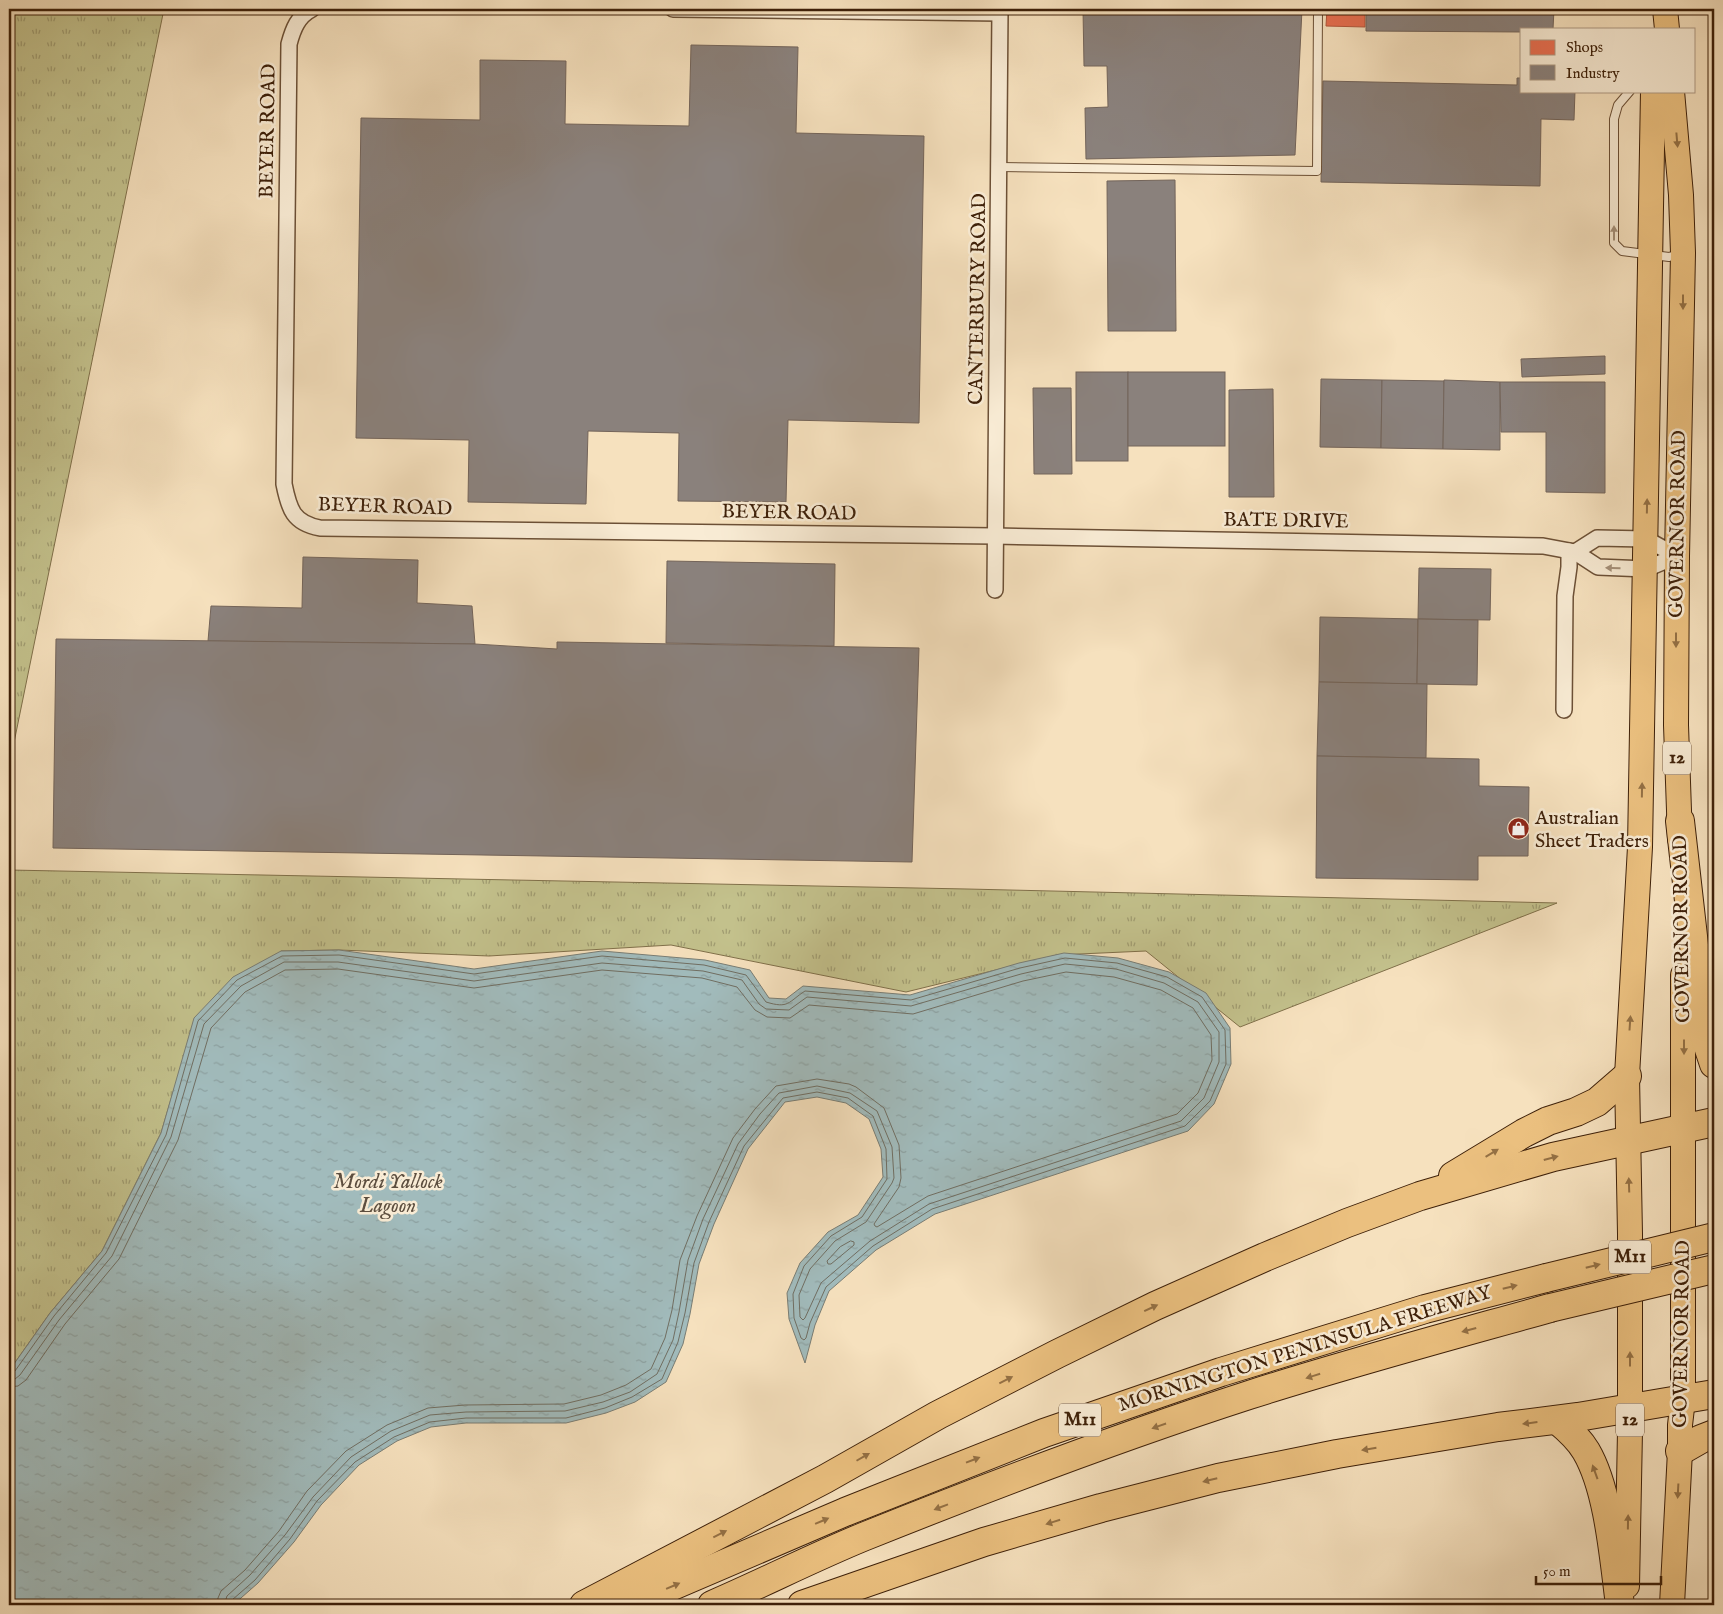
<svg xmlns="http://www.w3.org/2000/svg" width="1723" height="1614" viewBox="0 0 1723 1614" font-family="'IM FELL English',serif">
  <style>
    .grass { fill: url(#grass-tufts); stroke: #80704a }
    .water { fill: url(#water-ripples); stroke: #797d74 }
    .shops { fill: #e76f51; stroke: #b4573b }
    .industry { fill: #8a817c; stroke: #73645a }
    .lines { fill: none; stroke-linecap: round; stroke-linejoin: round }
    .shore { stroke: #706e62; stroke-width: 1 }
    .stream { stroke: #797d74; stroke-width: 5 }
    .service-casing { stroke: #6c5036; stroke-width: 10 }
    .minor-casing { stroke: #6c5036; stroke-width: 18 }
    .primary-casing { stroke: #3e2009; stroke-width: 26 }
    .motorway-casing { stroke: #3e2009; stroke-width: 30 }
    .service { stroke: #f9ecd5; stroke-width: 8 }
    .minor { stroke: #f9ecd5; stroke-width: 15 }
    .primary { stroke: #ebc07f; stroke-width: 24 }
    .motorway { stroke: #ebc07f; stroke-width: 28 }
    .motorway-bridge-casing { stroke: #3e2009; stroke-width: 30; stroke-linecap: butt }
    .motorway-bridge { stroke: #ebc07f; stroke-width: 28 }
    .oneway { fill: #947044 }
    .oneway2 { fill: #a59079 }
    .labels { text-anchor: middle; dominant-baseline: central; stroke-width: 5; stroke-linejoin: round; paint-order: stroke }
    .shield { fill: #f9ecd5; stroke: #765d46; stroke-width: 1 }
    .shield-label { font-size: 19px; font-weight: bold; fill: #3e2009 }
    .street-label { font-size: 20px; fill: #3e2009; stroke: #f9ecd5 }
    .poi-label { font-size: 20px; fill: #3e2009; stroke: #f9ecd5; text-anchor: start }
    .water-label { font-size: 21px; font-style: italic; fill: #5c4e3f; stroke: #f9ecd5 }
  </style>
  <defs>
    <pattern id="grass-tufts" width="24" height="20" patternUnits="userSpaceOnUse" patternTransform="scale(1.25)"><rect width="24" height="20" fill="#c3c18c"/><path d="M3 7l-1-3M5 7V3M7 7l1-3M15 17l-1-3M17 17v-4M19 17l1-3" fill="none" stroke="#a09c71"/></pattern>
    <pattern id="water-ripples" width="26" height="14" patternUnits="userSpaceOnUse" patternTransform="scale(1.25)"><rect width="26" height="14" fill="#a1bbbc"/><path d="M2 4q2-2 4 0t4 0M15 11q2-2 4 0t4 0" fill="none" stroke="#8ca0a0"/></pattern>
  </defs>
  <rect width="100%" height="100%" fill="#f6e1be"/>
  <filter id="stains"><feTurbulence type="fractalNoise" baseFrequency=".004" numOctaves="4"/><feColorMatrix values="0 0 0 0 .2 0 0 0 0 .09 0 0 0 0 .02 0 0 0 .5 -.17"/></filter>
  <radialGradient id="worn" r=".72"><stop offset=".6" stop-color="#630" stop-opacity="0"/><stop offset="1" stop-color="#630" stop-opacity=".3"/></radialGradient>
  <!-- grass -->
  <g class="grass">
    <path d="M9 9H164L9 767Z"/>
    <path d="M9 870 967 889 1557 903 1240 1027 1146 951 1057 955 906 992 671 945 489 956 339 950 281 951 174 1089 161 1133 102 1251 50 1313 9 1371Z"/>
  </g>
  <!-- water -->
  <path class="water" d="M339 950 474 969 602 951 705 960 750 970 769 998 786 999 803 986 910 995 1019 963 1064 953 1118 958 1169 972 1206 993 1230 1028 1231 1064 1214 1104 1188 1131 935 1214 876 1250 829 1291 815 1325 805 1363 789 1319 787 1293 800 1263 828 1232 858 1215 883 1177 881 1149 869 1119 846 1103 817 1097 785 1102 748 1149 714 1224 699 1264 690 1314 683 1344 666 1382 635 1402 606 1413 566 1423H466L431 1427 397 1441 359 1465 321 1505 294 1542 258 1583 233 1605H9V1371L50 1313 102 1251 161 1133 194 1018 233 977 281 951Z"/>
  <!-- shops -->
  <path class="shops" d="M1327 9H1365V27L1326 26Z"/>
  <!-- industry -->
  <g class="industry">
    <path d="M1083 9H1302L1295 155 1086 159 1085 108 1108 107 1107 66H1084Z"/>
    <path d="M1366 9H1554L1553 29H1522V32L1366 31Z"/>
    <path d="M691 45 798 47 796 133 924 136 919 423 788 420 786 502 678 501 679 433 588 431 586 504 468 502 469 440 356 438 361 118 480 120V60L566 61 565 124 689 126Z"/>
    <path d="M1517 78H1522V91H1575L1574 120 1541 119 1540 186 1321 182 1323 81 1517 85Z"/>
    <path d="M1175 180 1176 331H1108L1107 181Z"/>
    <path d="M1605 356V374L1522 377 1521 359Z"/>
    <rect x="1076" y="372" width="52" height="89"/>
    <rect x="1128" y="372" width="97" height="74"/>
    <path d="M1321 379 1382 380 1381 448 1320 447Z"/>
    <path d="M1382 380 1444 381 1443 449 1381 448Z"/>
    <path d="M1444 380 1500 382V450L1443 449Z"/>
    <path d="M1500 382H1605V493L1546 492V432H1501Z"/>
    <path d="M1033 388H1071L1072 474H1034Z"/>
    <path d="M1273 389 1274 497H1229V390Z"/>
    <path d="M303 557 418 560 417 603 472 606 475 644 208 641 211 606 302 608Z"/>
    <path d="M667 561 835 564 834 646 666 643Z"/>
    <path d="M1419 568 1491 569 1490 620 1418 619Z"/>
    <path d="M1320 617 1418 619 1417 684 1319 682Z"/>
    <path d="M1418 619 1478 620 1477 685 1417 684Z"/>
    <path d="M56 639 475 644 557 649V642L919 648 912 862 53 848Z"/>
    <path d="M1319 682 1427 684 1426 758 1317 756Z"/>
    <path d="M1317 756 1479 759V786L1529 787 1528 856H1478V880L1316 878Z"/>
  </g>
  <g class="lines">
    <!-- shore -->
    <g class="shore">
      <path d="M851 1241 854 1242V1245L831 1264H828L827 1261 840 1247Z"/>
      <path d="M9 1374 15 1371 54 1316 106 1253 166 1135 198 1021 237 980 282 956 339 955 474 974 602 956 704 965 746 975 766 1002C789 1009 788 1002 805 991L911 1000 1020 968 1065 958 1117 963 1167 977 1202 997 1225 1030 1226 1064 1210 1101 1185 1126 932 1209 873 1246 826 1287 810 1323 806 1338 804 1340 801 1338 794 1318 793 1294 804 1266 831 1236 862 1217 887 1179 886 1149 873 1116 848 1098 817 1092 783 1098 744 1146 709 1222 694 1263 685 1313 678 1342 662 1379 632 1397 605 1408 566 1418H466L430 1422 394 1437 355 1462 317 1501 290 1539 255 1580 232 1600 231 1605"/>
      <path d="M9 1380 15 1379 20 1375 59 1320 112 1256 171 1137 204 1024 241 986 284 962H338L474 981 602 963 703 971 742 980 759 1004 766 1009 789 1010 807 997 911 1006 1021 974 1065 964 1116 969 1164 983 1198 1002 1219 1032V1062L1204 1098 1181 1121 929 1204 870 1241 821 1283 805 1318 803 1320 800 1317 799 1295 810 1269 835 1241 866 1222 892 1183 894 1178 892 1147 877 1111 850 1093 817 1086 779 1093 760 1114 738 1144 703 1219 688 1260 679 1312 673 1340 657 1374 630 1392 603 1402 565 1411 466 1412 430 1415 391 1431 351 1457 313 1497 285 1535 250 1575 227 1596 224 1605"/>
      <path d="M9 1387 18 1386 26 1380 65 1324 119 1259 178 1140 211 1028 245 992 285 970 338 969 474 988 602 970 702 978 737 987 755 1010 767 1017 790 1018 809 1005 913 1014 1023 981 1066 972 1114 977 1161 990 1193 1008 1211 1035 1212 1060 1198 1093 1177 1114 928 1196 877 1227 875 1226 874 1224 899 1187 901 1178 899 1145 884 1108 856 1087 849 1084 817 1079 776 1086 755 1109 733 1138 697 1216 680 1260 672 1310 665 1338 651 1369 626 1385 601 1395 564 1404 465 1405 428 1408 387 1425 346 1451 307 1491 279 1531 245 1570 221 1591 218 1598 217 1605"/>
    </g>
    <!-- stream -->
    <path class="stream" d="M1712 405H1714"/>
    <defs>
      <g id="service">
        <path d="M1630 91 1618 105 1614 119V243L1622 251 1669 257 1679 254"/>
        <path d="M999 167 1317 171 1318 9"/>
      </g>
      <g id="minor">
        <path d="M312 9C298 16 293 29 289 44L284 484C289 509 293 523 320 528L995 536 1543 546 1575 552 1598 567 1646 569 1677 556"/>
        <path d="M673 9 1000 13"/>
        <path d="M1575 552 1597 538 1646 539 1677 556"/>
        <path d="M995 590 1000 9"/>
        <path d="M1564 710 1565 596 1569 567V551"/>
      </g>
      <g id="primary">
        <path d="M1665 9 1667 29"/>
        <path d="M1672 91 1681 195 1683 253 1677 556 1676 725 1680 839"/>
        <path d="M1627 1586 1630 1431V1234L1627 1076 1640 847 1653 91"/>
        <path d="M1672 1605 1680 1451V1425L1683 1399V975"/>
      </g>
      <g id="motorway">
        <path d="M1680 821 1695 954 1696 996 1703 1031 1714 1064"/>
        <path d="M1453 1176 1524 1133 1548 1121 1576 1112 1597 1102 1627 1076"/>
        <path d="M1557 1420C1568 1429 1579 1439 1586 1451 1609 1490 1614 1560 1620 1605"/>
        <path d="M1680 1451 1701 1439 1714 1434"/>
        <path d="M584 1605 825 1479 938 1415 1057 1354 1155 1306 1265 1257 1347 1223 1420 1196 1553 1157 1714 1122"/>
        <path d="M628 1605 845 1512 1044 1433 1221 1372 1425 1309 1546 1278"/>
        <path d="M712 1605C763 1583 812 1558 863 1537 990 1486 1119 1437 1249 1395 1349 1363 1450 1336 1550 1308"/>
        <path d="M802 1605 984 1542 1101 1508 1218 1478 1337 1454 1498 1427 1578 1417 1714 1394"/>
      </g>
    </defs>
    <!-- service casing -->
    <use href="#service" class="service-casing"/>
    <!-- minor casing -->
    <use href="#minor" class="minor-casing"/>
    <!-- primary casing -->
    <use href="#primary" class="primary-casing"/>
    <!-- motorway casing -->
    <use href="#motorway" class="motorway-casing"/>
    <!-- service -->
    <use href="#service" class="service"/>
    <!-- minor -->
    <use href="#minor" class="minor"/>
    <!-- primary -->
    <use href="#primary" class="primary"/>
    <!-- motorway -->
    <use href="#motorway" class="motorway"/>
    <defs>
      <g id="motorway-bridge">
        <path d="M1546 1278 1714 1237"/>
        <path d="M1550 1308 1714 1269"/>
      </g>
    </defs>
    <!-- motorway-bridge casing -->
    <use href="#motorway-bridge" class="motorway-bridge-casing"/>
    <!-- motorway-bridge -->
    <use href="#motorway-bridge" class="motorway-bridge"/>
  </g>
  <!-- one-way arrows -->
  <defs><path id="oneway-solid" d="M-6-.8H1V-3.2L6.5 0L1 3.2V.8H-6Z" transform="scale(1.25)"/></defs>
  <g class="oneway">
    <use href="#oneway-solid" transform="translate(1677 140) rotate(85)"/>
    <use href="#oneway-solid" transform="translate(1683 302) rotate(90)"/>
    <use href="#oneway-solid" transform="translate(1647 506) rotate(-89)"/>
    <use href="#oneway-solid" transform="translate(1676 640) rotate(90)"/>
    <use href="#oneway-solid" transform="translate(1642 790) rotate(-89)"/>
    <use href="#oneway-solid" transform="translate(1630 1023) rotate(-86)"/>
    <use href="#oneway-solid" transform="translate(1684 1047) rotate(90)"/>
    <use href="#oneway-solid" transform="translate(1492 1153) rotate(-31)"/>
    <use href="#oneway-solid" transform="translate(1551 1158) rotate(-15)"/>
    <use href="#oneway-solid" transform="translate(1629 1185) rotate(-92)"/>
    <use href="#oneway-solid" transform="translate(1593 1266) rotate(-14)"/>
    <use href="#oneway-solid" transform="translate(1510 1287) rotate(-14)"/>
    <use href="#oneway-solid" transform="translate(1151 1308) rotate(-25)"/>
    <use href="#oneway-solid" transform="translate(1469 1330) rotate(165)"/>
    <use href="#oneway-solid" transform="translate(1630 1359) rotate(-90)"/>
    <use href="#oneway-solid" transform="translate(1313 1376) rotate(163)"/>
    <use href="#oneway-solid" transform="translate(1006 1380) rotate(-27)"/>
    <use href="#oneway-solid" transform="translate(1530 1423) rotate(173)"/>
    <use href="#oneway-solid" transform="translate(1159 1426) rotate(161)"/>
    <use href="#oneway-solid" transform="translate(1369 1449) rotate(171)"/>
    <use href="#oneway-solid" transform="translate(863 1457) rotate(-30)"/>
    <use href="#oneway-solid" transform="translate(973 1460) rotate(-21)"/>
    <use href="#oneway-solid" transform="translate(1595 1472) rotate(-110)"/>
    <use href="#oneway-solid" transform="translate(1210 1480) rotate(166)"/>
    <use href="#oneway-solid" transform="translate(1678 1491) rotate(93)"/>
    <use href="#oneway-solid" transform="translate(941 1507) rotate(159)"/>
    <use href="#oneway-solid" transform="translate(822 1521) rotate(-23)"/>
    <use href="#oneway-solid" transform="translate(1053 1522) rotate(163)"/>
    <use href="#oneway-solid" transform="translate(1628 1522) rotate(-89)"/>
    <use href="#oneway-solid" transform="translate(720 1534) rotate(-27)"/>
    <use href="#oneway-solid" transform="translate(673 1586) rotate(-23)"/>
  </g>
  <g class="oneway2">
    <use href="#oneway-solid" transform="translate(1614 233) rotate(-90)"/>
    <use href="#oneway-solid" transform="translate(1613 568) rotate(-178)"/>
  </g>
  <!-- icons -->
  <defs>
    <symbol id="shop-disc" viewBox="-11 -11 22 22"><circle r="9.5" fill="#8f2418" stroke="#f9ecd5"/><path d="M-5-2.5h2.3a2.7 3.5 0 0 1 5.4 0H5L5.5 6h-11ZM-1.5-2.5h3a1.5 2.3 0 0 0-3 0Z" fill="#fff"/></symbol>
  </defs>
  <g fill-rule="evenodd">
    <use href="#shop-disc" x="1506" y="816" width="25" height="25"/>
  </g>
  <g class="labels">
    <!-- shield labels -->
    <g class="shield">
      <rect x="1663" y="741.5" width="28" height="33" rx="4"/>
      <rect x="1609" y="1240.5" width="42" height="33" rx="4"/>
      <rect x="1059" y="1403.5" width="42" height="33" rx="4"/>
      <rect x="1616" y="1403.5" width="28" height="33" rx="4"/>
    </g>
    <g class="shield-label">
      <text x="1677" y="758">12</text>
      <text x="1630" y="1257">M11</text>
      <text x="1080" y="1420">M11</text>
      <text x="1630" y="1420">12</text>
    </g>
    <!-- street labels -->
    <g class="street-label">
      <text transform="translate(268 131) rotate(-89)">BEYER ROAD</text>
      <text transform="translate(978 299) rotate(-89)">CANTERBURY ROAD</text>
      <text transform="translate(385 507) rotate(2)">BEYER ROAD</text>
      <text transform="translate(789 513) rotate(1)">BEYER ROAD</text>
      <text transform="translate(1286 521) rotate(1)">BATE DRIVE</text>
      <text transform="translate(1678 524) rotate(-89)">GOVERNOR ROAD</text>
      <text transform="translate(1682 929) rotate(-91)">GOVERNOR ROAD</text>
      <text transform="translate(1682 1334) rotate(-89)">GOVERNOR ROAD</text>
      <text transform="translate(1305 1349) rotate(-17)">MORNINGTON PENINSULA FREEWAY</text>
    </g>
    <!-- poi labels -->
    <g class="poi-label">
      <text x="1535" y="818">Australian<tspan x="1535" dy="23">Sheet Traders</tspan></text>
    </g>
    <!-- water labels -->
    <g class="water-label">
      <text x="388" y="1182">Mordi Yallock<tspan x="388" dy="24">Lagoon</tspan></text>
    </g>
  </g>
  <!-- margin -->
  <rect width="1723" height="1614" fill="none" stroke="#f6e1be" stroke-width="30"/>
  <rect x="10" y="10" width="1703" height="1594" fill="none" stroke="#3e2009" stroke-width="2.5"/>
  <rect x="15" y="15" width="1693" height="1584" fill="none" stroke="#3e2009"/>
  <!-- legend -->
  <rect x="1520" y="28" width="175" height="65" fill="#f9ecd5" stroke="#ae9a83"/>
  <rect x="1530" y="40" width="25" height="15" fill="#e76f51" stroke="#ae9a83"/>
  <text x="1566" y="52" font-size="15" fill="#3e2009">Shops</text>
  <rect x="1530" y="65" width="25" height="15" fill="#8a817c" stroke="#ae9a83"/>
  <text x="1566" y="78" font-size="15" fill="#3e2009">Industry</text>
  <!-- scale -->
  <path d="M1536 1576v8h125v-8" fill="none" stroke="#3e2009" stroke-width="2.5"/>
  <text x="1543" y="1576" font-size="15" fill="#3e2009" stroke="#f9ecd5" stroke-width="4" paint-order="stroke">50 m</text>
  <rect width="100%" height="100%" filter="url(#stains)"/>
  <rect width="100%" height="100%" fill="url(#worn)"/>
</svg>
